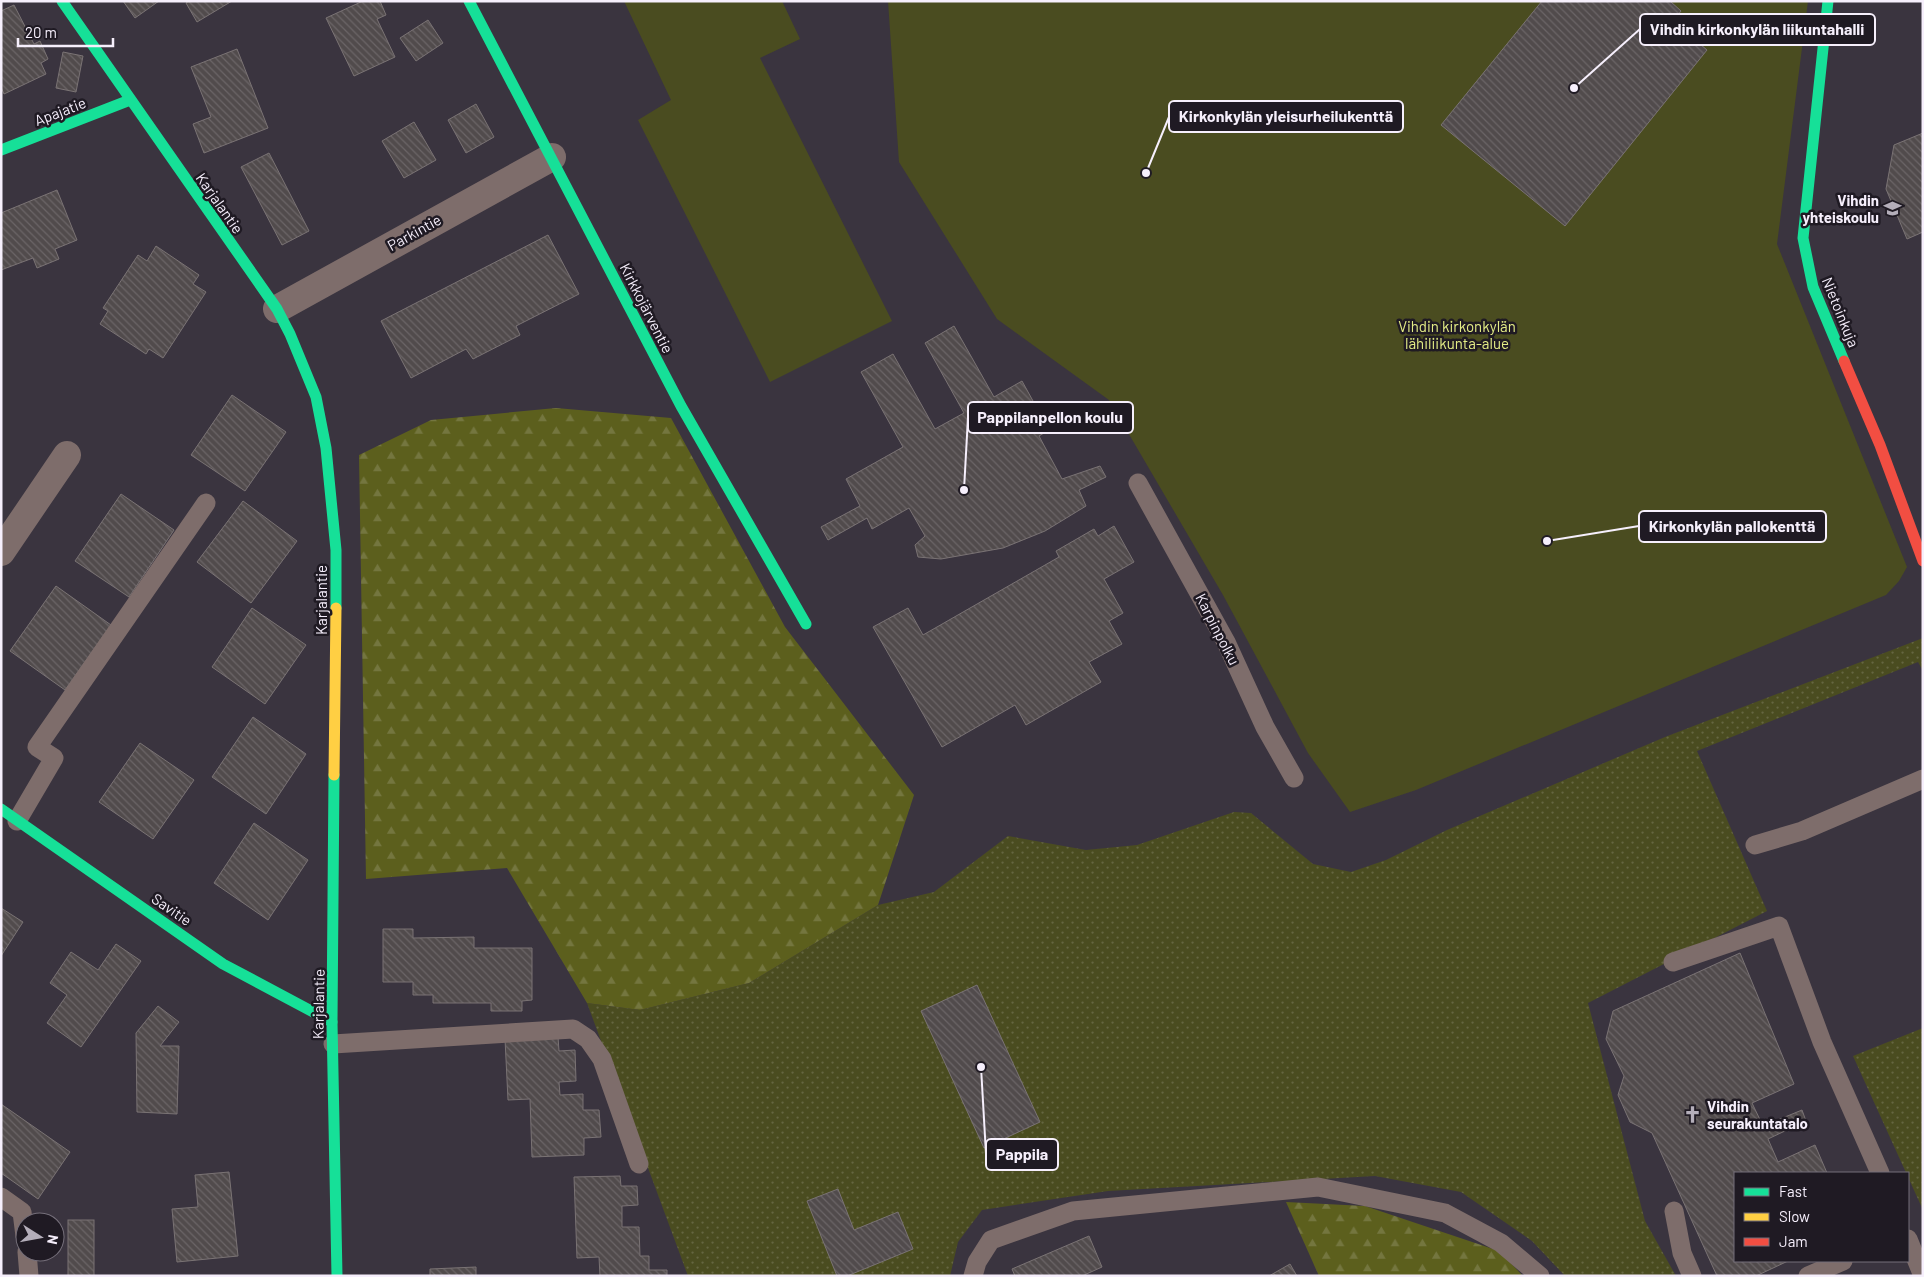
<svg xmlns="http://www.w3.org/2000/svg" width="1924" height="1277" viewBox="0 0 1924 1277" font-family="Barlow,sans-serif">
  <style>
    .grass { fill: url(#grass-dots) }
    .forest { fill: url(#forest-firs) }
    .park { fill: #4a4c20 }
    .building { fill: url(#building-back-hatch); stroke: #7a7374 }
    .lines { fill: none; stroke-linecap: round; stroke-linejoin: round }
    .lane { stroke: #7e6d6b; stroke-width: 19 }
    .street { stroke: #7e6d6b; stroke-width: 28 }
    .fast { stroke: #16e098; stroke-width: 11 }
    .slow { stroke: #ffcf43; stroke-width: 11 }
    .jam { stroke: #f24e42; stroke-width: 11 }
    .labels { text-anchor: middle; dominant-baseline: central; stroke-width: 5; stroke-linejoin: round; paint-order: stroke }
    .street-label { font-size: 15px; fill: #f6effc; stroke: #1f1a23 }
    .poi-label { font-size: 15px; font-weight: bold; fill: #f6effc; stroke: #1f1a23; text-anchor: end }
    .park-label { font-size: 15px; fill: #e4ed86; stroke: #1f1a23 }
    .leader { fill: none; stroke: #f6effc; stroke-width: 2 }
    .callout-dot { fill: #f6effc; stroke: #1f1a23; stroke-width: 2 }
    .callout { fill: #1f1a23; stroke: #f6effc; stroke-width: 2 }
    .callout-label { font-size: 16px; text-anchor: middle; font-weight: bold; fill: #f6effc }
  </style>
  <defs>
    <pattern id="grass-dots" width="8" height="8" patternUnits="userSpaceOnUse" patternTransform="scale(1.25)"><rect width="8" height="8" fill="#4a4c20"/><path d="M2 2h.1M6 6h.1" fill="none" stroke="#656641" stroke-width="1.8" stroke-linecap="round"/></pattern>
    <pattern id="forest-firs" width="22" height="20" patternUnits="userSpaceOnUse" patternTransform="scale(1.25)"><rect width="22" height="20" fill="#5c5f1d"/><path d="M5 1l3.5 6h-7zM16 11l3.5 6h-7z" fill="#74763f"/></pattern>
    <pattern id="building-back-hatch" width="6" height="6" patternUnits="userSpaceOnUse" patternTransform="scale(1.25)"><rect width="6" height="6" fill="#514b4c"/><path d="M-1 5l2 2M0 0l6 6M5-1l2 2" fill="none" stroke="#6b6567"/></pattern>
  </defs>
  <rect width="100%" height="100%" fill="#3a343f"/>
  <!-- grass -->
  <g class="grass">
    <path d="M1923 638V671L1918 662 1697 751 1767 911 1588 1003 1645 1221 1676 1276H1565L1532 1241 1461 1192 1375 1176 1108 1191 982 1210 958 1242 950 1276H688L587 1003 640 1010 749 983 878 905 934 892 1008 836 1086 850 1137 845 1234 812 1251 813 1313 864 1351 872 1386 860 1447 830 1665 737Z"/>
    <path d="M1923 1028V1210L1853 1056Z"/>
  </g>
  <!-- forest -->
  <g class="forest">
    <path d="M556 408 671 418 785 627 914 795 878 905 749 983 640 1010 587 1003 507 868 366 879 359 455 431 420Z"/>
    <path d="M1286 1202 1365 1206 1499 1251 1523 1276H1319Z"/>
  </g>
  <!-- park -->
  <g class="park">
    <path d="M624 1H782L800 39 760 58 892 321 770 382 638 120 671 100Z"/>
    <path d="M888 1H1808L1777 244 1907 567 1899 581 1886 595 1416 790 1350 812 1308 753 1223 595 1109 400 997 319 899 162Z"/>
  </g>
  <!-- building -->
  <g class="building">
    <path d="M123 1H159L135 18Z"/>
    <path d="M189 1H232L197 22 186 3Z"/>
    <path d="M363 1H380L386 15 377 19 395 57 354 76 326 18Z"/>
    <path d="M1542 1H1670L1681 11 1673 21 1707 50 1565 226 1441 125Z"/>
    <path d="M14 5 34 44 40 41 48 59 41 63 46 74 4 94 1 87V11Z"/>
    <path d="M428 20 443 43 416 61 400 38Z"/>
    <path d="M237 49 268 128 204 153 193 124 211 117 191 67Z"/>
    <path d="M63 52 83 56 76 92 56 88Z"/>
    <path d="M476 104 494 137 466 153 448 120Z"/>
    <path d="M414 122 436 160 404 178 382 141Z"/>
    <path d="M1923 133V232L1907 239 1886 189 1894 145Z"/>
    <path d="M269 153 309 231 282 245 241 167Z"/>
    <path d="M57 190 77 240 55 249 59 259 37 268 33 258 1 270V213Z"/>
    <path d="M548 235 579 294 516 326 520 335 473 359 466 349 411 378 381 321Z"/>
    <path d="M156 246 199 275 193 284 206 292 163 358 149 349 146 354 100 324 108 311 103 308 138 255 147 261Z"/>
    <path d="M954 326 994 397 1022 381 1049 430 1039 436 1062 479 1100 466 1106 477 1079 490 1086 506 1045 531 1003 548 941 559 918 557 915 545 925 536 909 508 872 529 867 518 828 540 821 527 860 506 846 479 903 447 861 372 893 354 935 429 964 413 925 343Z"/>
    <path d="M232 395 286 432 245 491 191 455Z"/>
    <path d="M121 494 174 530 129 597 75 561Z"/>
    <path d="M243 501 297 541 251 603 197 562Z"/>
    <path d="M1114 526 1134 562 1104 579 1123 613 1109 621 1122 644 1089 662 1101 682 1026 725 1015 705 942 747 873 627 908 608 923 635 1059 557 1056 551 1094 529 1098 536Z"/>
    <path d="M56 586 111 625 65 690 10 651Z"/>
    <path d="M252 608 306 645 265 704 212 667Z"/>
    <path d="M253 717 306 754 266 814 212 777Z"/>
    <path d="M140 743 194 780 153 839 99 802Z"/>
    <path d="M254 823 308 860 268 920 214 883Z"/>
    <path d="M1 908 23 922 1 956Z"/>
    <path d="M383 929H413V938L474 937V948H532V1000L522 1001V1011H491V1003H433V995H413V982H383Z"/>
    <path d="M116 944 141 961 81 1047 47 1023 67 995 50 983 71 952 98 970Z"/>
    <path d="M1740 953 1794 1084 1752 1103 1763 1126 1802 1110 1806 1121 1768 1139 1778 1162 1815 1145 1827 1173H1735V1261H1788L1756 1276H1717L1652 1133 1630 1122 1618 1095 1624 1076 1606 1039 1613 1011Z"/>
    <path d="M977 985 1040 1122 984 1148 921 1011Z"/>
    <path d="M158 1006 179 1022 160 1046H179L177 1114 137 1112 136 1033Z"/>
    <path d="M558 1037 559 1051 575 1050 576 1081 559 1082 560 1095 583 1094V1110H599L601 1137 584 1138V1155L532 1157 530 1099 508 1100 505 1039Z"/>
    <path d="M1 1104 70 1152 38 1199 1 1173Z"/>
    <path d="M229 1172 238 1256 177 1262 172 1209 198 1207 195 1175Z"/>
    <path d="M620 1176 621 1186H637L638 1205 622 1206V1227H639L640 1256H649V1270H667V1276H600L599 1257 577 1258 574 1177Z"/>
    <path d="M838 1189 854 1230 898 1212 913 1249 847 1276H837L807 1201Z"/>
    <rect x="68" y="1220" width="26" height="56"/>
    <path d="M1089 1236 1102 1267 1082 1276H1015L1012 1269Z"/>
    <path d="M1290 1264 1297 1276H1269Z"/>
    <path d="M476 1267V1276H430V1269Z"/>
  </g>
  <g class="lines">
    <!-- lane -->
    <g class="lane">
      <path d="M1138 483 1226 642 1265 727 1294 778"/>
      <path d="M17 821 54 758 37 747 206 503"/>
      <path d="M1755 845 1802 831 1923 779"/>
      <path d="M1673 962 1779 926 1822 1042 1880 1173"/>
      <path d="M333 1044 573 1029 588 1039 602 1059 639 1164"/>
      <path d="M1 1197 22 1212 25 1236"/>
      <path d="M1674 1211 1682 1253 1692 1276"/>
      <path d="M1908 1239 1923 1276"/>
      <path d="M27 1252 29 1276"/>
      <path d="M973 1276 977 1262 991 1240 1073 1211 1318 1187 1445 1213 1501 1243 1540 1276"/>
      <path d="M1808 1276 1843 1261"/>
    </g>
    <!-- street -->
    <g class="street">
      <path d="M277 309 552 157"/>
      <path d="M1 552 67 455"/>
    </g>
    <!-- fast -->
    <g class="fast">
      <path d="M62 1 277 309 290 334 316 397 326 448 336 550V608"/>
      <path d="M469 1 681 406 806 624"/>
      <path d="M1828 1 1803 238 1813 287 1844 361"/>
      <path d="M1 150 130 100"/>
      <path d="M334 775 332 1022 337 1276"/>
      <path d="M1 809 223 964 332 1022"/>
    </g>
    <!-- slow -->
    <path class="slow" d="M334 775 336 608"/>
    <!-- jam -->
    <path class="jam" d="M1844 361 1880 445 1923 561"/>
  </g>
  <!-- icons -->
  <defs>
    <symbol id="school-bare" viewBox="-9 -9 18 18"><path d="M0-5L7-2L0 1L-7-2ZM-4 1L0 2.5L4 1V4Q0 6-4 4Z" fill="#b4aeba" stroke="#1f1a23" stroke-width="2.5" paint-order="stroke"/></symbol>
    <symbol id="church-bare" viewBox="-9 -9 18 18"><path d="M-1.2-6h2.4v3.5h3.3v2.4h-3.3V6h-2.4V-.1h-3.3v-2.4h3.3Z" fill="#b4aeba" stroke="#1f1a23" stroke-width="2.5" paint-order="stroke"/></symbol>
  </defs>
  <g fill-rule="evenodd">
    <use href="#school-bare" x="1880" y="196" width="25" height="25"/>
    <use href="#church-bare" x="1680" y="1102" width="25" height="25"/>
  </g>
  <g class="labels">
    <!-- street labels -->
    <g class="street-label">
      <text transform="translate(60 111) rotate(-21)">Apajatie</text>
      <text transform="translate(220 203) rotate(55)">Karjalantie</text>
      <text transform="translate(414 232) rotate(-29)">Parkintie</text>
      <text transform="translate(647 308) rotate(63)">Kirkkojärventie</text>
      <text transform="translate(1841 312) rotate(68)">Nietoinkuja</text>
      <text transform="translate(321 600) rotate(-90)">Karjalantie</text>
      <text transform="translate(1218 629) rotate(63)">Karpinpolku</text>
      <text transform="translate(172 909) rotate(35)">Savitie</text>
      <text transform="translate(318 1004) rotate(-89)">Karjalantie</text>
    </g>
    <!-- poi labels -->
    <g class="poi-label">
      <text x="1879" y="200">Vihdin<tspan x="1879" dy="17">yhteiskoulu</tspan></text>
      <text x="1707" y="1106" text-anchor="start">Vihdin<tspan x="1707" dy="17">seurakuntatalo</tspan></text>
    </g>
    <!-- park labels -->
    <g class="park-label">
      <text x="1457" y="326">Vihdin kirkonkylän<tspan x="1457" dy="17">lähiliikunta-alue</tspan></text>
    </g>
  </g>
  <!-- callouts -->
  <path class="leader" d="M1574 88L1640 29M1146 173L1169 117M964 490L968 417M1547 541L1639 526M981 1067L986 1154"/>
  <g class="callout-dot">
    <circle cx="1574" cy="88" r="5"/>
    <circle cx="1146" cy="173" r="5"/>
    <circle cx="964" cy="490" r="5"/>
    <circle cx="1547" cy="541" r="5"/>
    <circle cx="981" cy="1067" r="5"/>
  </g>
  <g class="callout">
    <rect x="1640" y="14" width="235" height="31" rx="5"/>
    <rect x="1169" y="101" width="234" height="31" rx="5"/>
    <rect x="968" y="402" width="165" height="31" rx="5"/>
    <rect x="1639" y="511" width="187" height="31" rx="5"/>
    <rect x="986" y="1139" width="72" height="31" rx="5"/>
  </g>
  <g class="callout-label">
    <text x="1757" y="35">Vihdin kirkonkylän liikuntahalli</text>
    <text x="1286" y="122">Kirkonkylän yleisurheilukenttä</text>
    <text x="1050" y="423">Pappilanpellon koulu</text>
    <text x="1732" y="532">Kirkonkylän pallokenttä</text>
    <text x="1022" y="1160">Pappila</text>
  </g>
  <!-- border -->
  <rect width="1924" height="1277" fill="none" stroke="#f6effc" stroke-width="5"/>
  <!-- legend -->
  <rect x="1734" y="1172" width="175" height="90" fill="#1f1a23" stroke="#756f7a"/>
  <rect x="1744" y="1188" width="25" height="8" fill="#16e098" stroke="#756f7a"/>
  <text x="1779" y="1197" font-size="15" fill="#f6effc">Fast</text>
  <rect x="1744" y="1213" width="25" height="8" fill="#ffcf43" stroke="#756f7a"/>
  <text x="1779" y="1222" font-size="15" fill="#f6effc">Slow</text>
  <rect x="1744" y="1238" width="25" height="8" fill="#f24e42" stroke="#756f7a"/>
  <text x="1779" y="1247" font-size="15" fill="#f6effc">Jam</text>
  <!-- north arrow -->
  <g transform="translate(40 1237) rotate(101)"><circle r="24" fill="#1f1a23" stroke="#756f7a"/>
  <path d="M0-4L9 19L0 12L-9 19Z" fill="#b4aeba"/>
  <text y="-8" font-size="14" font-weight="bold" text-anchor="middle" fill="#f6effc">N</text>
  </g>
  <!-- scale -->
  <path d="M18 38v8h95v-8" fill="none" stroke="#f6effc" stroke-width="2.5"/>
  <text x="25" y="38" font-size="15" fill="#f6effc" stroke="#1f1a23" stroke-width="4" paint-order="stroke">20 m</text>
</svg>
